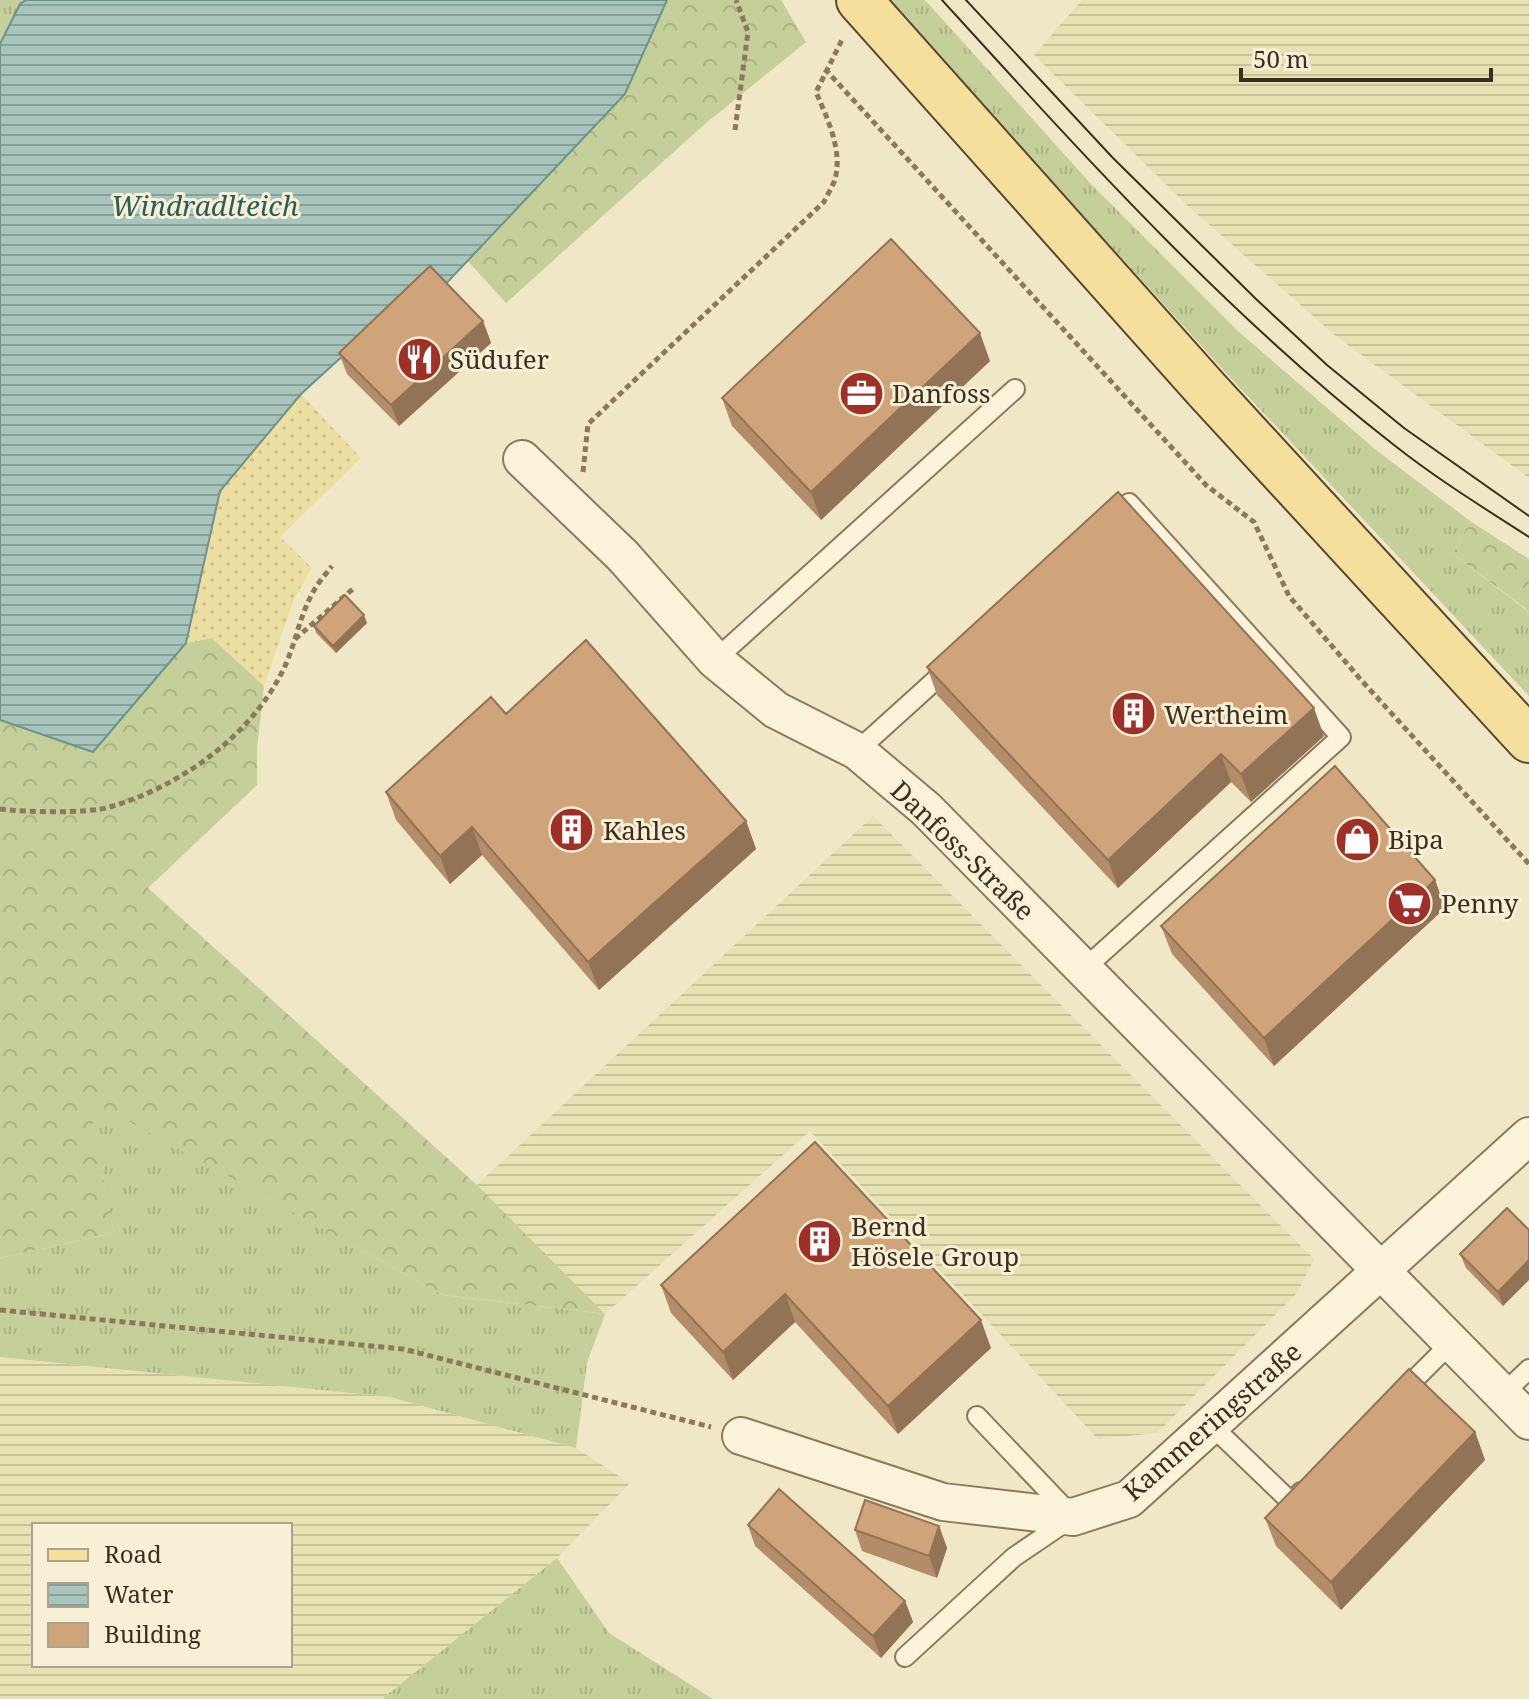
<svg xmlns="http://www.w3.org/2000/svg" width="1529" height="1699" viewBox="0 0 1529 1699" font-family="'Noto Serif',serif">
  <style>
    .farmland { fill: url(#farmland-rules); fill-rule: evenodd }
    .grass { fill: url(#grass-tufts) }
    .forest { fill: url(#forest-crowns) }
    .sand { fill: url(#sand-dots) }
    .water { fill: url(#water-rules); stroke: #6d938c; stroke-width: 2 }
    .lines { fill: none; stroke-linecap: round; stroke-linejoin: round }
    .lane-casing { stroke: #8c795b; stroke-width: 22 }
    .street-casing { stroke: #8c795b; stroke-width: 40 }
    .primary-casing { stroke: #5a462f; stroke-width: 48 }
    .path { stroke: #8c795b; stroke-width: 5; stroke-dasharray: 6 4; stroke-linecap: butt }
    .lane { stroke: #faf3da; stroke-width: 18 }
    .street { stroke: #faf3da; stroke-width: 36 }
    .primary { stroke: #f4df9d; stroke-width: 44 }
    .tram { stroke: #3c2f1f; stroke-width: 2 }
    .wall { fill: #b38d69 }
    .shaded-wall { fill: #927355 }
    .building { fill: #d0a47a; stroke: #927355; stroke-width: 2 }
    .labels { text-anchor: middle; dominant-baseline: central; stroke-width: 6; stroke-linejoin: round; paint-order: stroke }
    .poi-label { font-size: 26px; fill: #3c2f1f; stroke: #f7f0d6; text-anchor: start }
    .street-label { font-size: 26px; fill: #3c2f1f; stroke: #f7f0d6 }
    .water-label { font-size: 28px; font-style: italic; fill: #2e5c5c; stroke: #f7f0d6 }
  </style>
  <defs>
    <pattern id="farmland-rules" width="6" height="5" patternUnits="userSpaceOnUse" patternTransform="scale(2)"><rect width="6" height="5" fill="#e6e2b3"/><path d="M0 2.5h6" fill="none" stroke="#c6c29a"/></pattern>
    <pattern id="grass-tufts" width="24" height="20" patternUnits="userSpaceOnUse" patternTransform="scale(2)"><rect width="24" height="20" fill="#c5cf99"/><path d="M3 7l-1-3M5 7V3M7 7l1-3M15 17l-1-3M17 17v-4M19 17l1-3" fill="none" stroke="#aab283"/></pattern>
    <pattern id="forest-crowns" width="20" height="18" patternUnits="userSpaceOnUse" patternTransform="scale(2)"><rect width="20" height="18" fill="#c5cf99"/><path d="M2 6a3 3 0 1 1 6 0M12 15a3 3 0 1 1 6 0" fill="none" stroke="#aab283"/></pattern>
    <pattern id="sand-dots" width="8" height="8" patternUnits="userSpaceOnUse" patternTransform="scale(2)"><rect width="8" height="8" fill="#eddea2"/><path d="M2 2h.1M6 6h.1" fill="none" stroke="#ccbf8b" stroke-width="1.8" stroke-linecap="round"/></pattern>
    <pattern id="water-rules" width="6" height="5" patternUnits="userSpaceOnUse" patternTransform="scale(2)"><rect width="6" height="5" fill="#a7c4bd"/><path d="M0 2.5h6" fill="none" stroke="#89a099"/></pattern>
  </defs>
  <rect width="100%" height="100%" fill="#f0e7c6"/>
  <!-- farmland -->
  <g class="farmland">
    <path d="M1082 0H1529V478L1337 337 1188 206 1034 55Z"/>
    <path d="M873 816 1314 1259 1297 1293 1157 1433 1098 1439 810 1131 605 1314 477 1185Z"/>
    <path d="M0 1357 390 1397 576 1448 630 1483 557 1558 382 1699H0ZM34 1525H290V1665H34Z"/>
  </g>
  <!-- grass -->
  <g class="grass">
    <path d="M0 0H26L20 4 0 44Z"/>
    <path d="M887 0H925L1092 185 1239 332 1376 450 1470 521 1453 554 1525 609 1529 614V696L1227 374Z"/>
    <path d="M87 1098 443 1295 605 1314 587 1363 576 1448 390 1397 0 1357V1258L114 1233Z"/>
    <path d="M557 1558 609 1633 713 1699H382Z"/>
  </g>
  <!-- forest -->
  <g class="forest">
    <path d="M667 0H781L806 42 706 123 506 303 466 259 625 94Z"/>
    <path d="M1470 521 1529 559V614L1525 608 1453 554Z"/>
    <path d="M212 638 264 686 257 748V785L148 888 477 1185 605 1314 443 1295 88 1099 114 1233 0 1258V720L93 751 186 643Z"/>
  </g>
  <!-- sand -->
  <path class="sand" d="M301 394 361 458 280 537 312 568 294 599 264 686 212 638 186 643 220 491Z"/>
  <!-- water -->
  <path class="water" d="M26 0H667L625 94 440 290 393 310 301 394 220 491 186 643 93 752 0 720V44L20 4Z"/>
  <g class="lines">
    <defs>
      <g id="lane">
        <path d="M715 660 1015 389"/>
        <path d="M857 751 951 666"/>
        <path d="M1084 969 1341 737 1129 503 1112 519"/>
        <path d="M1402 1392 1452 1342"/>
        <path d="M1503 1394 1529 1369"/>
        <path d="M1211 1425 1291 1502 1301 1492"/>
        <path d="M905 1657 1014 1557 1073 1517 977 1416"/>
      </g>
      <g id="street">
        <path d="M522 459 623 556 715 660 776 710 857 751 926 809 1529 1421"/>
        <path d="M741 1436 943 1502 1073 1517 1129 1499 1529 1136"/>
      </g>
      <path id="primary" d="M859 0 1206 389 1529 740"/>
    </defs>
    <!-- lane casing -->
    <use href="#lane" class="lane-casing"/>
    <!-- street casing -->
    <use href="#street" class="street-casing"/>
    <!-- primary casing -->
    <use href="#primary" class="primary-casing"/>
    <!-- path -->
    <g class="path">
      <path d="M825 69 1206 485 1254 522 1289 596 1362 681 1529 864"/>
      <path d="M735 130 748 32 736 0"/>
      <path d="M583 472 588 424 824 202C827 195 833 186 835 179 843 150 827 118 816 92L843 38"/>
      <path d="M295 639 354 588"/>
      <path d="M0 809C25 812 86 814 110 807 178 787 247 739 280 676 294 651 298 621 311 596 316 585 325 575 332 566"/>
      <path d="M0 1310 403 1349 711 1427"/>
    </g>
    <!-- lane -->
    <use href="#lane" class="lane"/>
    <!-- street -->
    <use href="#street" class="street"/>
    <!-- primary -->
    <use href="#primary" class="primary"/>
    <!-- tram -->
    <g class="tram">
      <path d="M942 0C1084 156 1227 315 1394 445 1437 479 1484 508 1529 537"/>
      <path d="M966 0 1113 158 1256 299 1327 365 1404 428 1529 516"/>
    </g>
  </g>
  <!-- wall -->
  <g class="wall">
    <path d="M483 321 491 343 399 426 347 374 339 353Z"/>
    <path d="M990 361 821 520 732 426 722 398Z"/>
    <path d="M367 623 336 653 316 633 314 626Z"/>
    <path d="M927 667 1324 736 1251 802 1231 782 1118 888 937 695Z"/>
    <path d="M506 714 746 821 756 849 599 990 482 855 450 884 396 820 386 792Z"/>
    <path d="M1435 880 1445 908 1274 1066 1172 954 1161 926Z"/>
    <path d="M815 1142 991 1348 898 1434 795 1322 733 1380 671 1313 661 1285Z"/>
    <path d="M1529 1230 1503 1306 1466 1268 1460 1254Z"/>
    <path d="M1475 1432 1485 1460 1341 1610 1276 1546 1265 1518Z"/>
    <path d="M748 1525 905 1601 913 1622 881 1658 755 1546Z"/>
    <path d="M939 1526 947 1548 937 1578 862 1551 855 1530Z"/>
  </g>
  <!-- shaded-wall -->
  <g class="shaded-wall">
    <path d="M483 321 491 343 399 426 391 405Z"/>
    <path d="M980 333 990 361 821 520 811 492Z"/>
    <path d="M364 615 367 623 336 653 333 646Z"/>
    <path d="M1314 708 1324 736 1251 802 1241 774Z"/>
    <path d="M1221 754 1231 782 1118 888 1108 860Z"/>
    <path d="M746 821 756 849 599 990 588 962Z"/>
    <path d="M472 827 482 855 450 884 440 856Z"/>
    <path d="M1435 880 1445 908 1274 1066 1264 1038Z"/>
    <path d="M1529 1260V1280L1503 1306 1498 1292Z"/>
    <path d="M785 1294 795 1322 733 1380 723 1352Z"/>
    <path d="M981 1320 991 1348 898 1434 888 1406Z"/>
    <path d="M1475 1432 1485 1460 1341 1610 1331 1582Z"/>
    <path d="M939 1526 947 1548 937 1578 929 1556Z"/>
    <path d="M905 1601 913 1622 881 1658 873 1636Z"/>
  </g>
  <!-- building -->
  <g class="building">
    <path d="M891 239 980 333 811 492 722 398Z"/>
    <path d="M430 266 483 321 391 405 339 353Z"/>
    <path d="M1118 492 1314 708 1241 774 1221 754 1108 860 927 667Z"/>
    <path d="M345 595 364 615 333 646 314 626Z"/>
    <path d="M586 640 746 821 588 962 472 827 440 856 386 792 491 697 506 714Z"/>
    <path d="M1335 766 1435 880 1264 1038 1161 926Z"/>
    <path d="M815 1142 981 1320 888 1406 785 1294 723 1352 661 1285Z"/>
    <path d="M1507 1208 1529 1230V1260L1498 1292 1460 1254Z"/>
    <path d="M1409 1369 1475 1432 1331 1582 1265 1518Z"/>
    <path d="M779 1489 905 1601 873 1636 748 1525Z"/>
    <path d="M865 1500 939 1526 929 1556 855 1530Z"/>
  </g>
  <!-- icons -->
  <defs>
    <symbol id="restaurant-disc" viewBox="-11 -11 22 22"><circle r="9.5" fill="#9e3028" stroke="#f7f0d6"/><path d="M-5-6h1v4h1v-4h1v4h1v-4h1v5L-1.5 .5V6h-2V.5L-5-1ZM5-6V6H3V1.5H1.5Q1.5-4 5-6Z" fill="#fff"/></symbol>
    <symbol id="office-disc" viewBox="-11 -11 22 22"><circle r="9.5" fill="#9e3028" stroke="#f7f0d6"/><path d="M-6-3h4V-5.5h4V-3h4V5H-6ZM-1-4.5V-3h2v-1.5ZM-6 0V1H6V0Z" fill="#fff"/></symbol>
    <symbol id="building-disc" viewBox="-11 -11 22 22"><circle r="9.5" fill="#9e3028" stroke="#f7f0d6"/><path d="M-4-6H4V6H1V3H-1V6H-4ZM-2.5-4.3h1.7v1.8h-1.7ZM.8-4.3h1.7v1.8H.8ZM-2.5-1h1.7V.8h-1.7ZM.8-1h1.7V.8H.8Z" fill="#fff"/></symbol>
    <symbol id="shop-disc" viewBox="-11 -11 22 22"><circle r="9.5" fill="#9e3028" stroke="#f7f0d6"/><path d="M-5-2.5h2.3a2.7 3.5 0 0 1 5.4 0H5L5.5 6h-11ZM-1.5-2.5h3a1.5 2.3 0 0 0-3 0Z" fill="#fff"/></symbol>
    <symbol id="supermarket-disc" viewBox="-11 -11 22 22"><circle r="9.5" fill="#9e3028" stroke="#f7f0d6"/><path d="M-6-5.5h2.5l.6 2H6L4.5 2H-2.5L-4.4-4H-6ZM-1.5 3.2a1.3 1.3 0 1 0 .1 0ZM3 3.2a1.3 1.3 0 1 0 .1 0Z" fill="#fff"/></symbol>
  </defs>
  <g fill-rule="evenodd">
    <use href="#restaurant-disc" x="394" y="334" width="51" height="51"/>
    <use href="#office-disc" x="836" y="368" width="51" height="51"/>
    <use href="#building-disc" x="1108" y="688" width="51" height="51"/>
    <use href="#building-disc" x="546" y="804" width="51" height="51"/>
    <use href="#shop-disc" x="1332" y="814" width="51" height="51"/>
    <use href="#supermarket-disc" x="1384" y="878" width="51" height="51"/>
    <use href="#building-disc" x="794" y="1216" width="51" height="51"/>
  </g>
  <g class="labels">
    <!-- poi labels -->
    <g class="poi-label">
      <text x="450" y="359">Südufer</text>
      <text x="892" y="393">Danfoss</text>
      <text x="1164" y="714">Wertheim</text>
      <text x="603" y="830">Kahles</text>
      <text x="1388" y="839">Bipa</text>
      <text x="1441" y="903">Penny</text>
      <text x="851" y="1226">Bernd<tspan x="851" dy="30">Hösele Group</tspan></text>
    </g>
    <!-- street labels -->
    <g class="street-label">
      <text transform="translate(963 850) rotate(44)">Danfoss-Straße</text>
      <text transform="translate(1212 1421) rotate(-41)">Kammeringstraße</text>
    </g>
    <!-- water labels -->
    <g class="water-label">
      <text x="205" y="205">Windradlteich</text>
    </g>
  </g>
  <!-- legend -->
  <rect x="32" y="1523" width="260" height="144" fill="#f7f0d6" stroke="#aca38d" stroke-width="2"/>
  <rect x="48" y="1549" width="40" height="12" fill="#f4df9d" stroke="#aca38d" stroke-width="2"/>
  <text x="104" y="1563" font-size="24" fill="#3c2f1f">Road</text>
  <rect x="48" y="1583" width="40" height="24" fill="url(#water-rules)" stroke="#aca38d" stroke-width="2"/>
  <text x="104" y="1603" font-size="24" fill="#3c2f1f">Water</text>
  <rect x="48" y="1623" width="40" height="24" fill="#d0a47a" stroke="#aca38d" stroke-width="2"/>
  <text x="104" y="1643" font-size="24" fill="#3c2f1f">Building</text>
  <!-- scale -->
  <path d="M1241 68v12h250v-12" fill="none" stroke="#3c2f1f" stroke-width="4"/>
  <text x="1253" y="68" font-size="24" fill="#3c2f1f" stroke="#f7f0d6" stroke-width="6" paint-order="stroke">50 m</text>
</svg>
